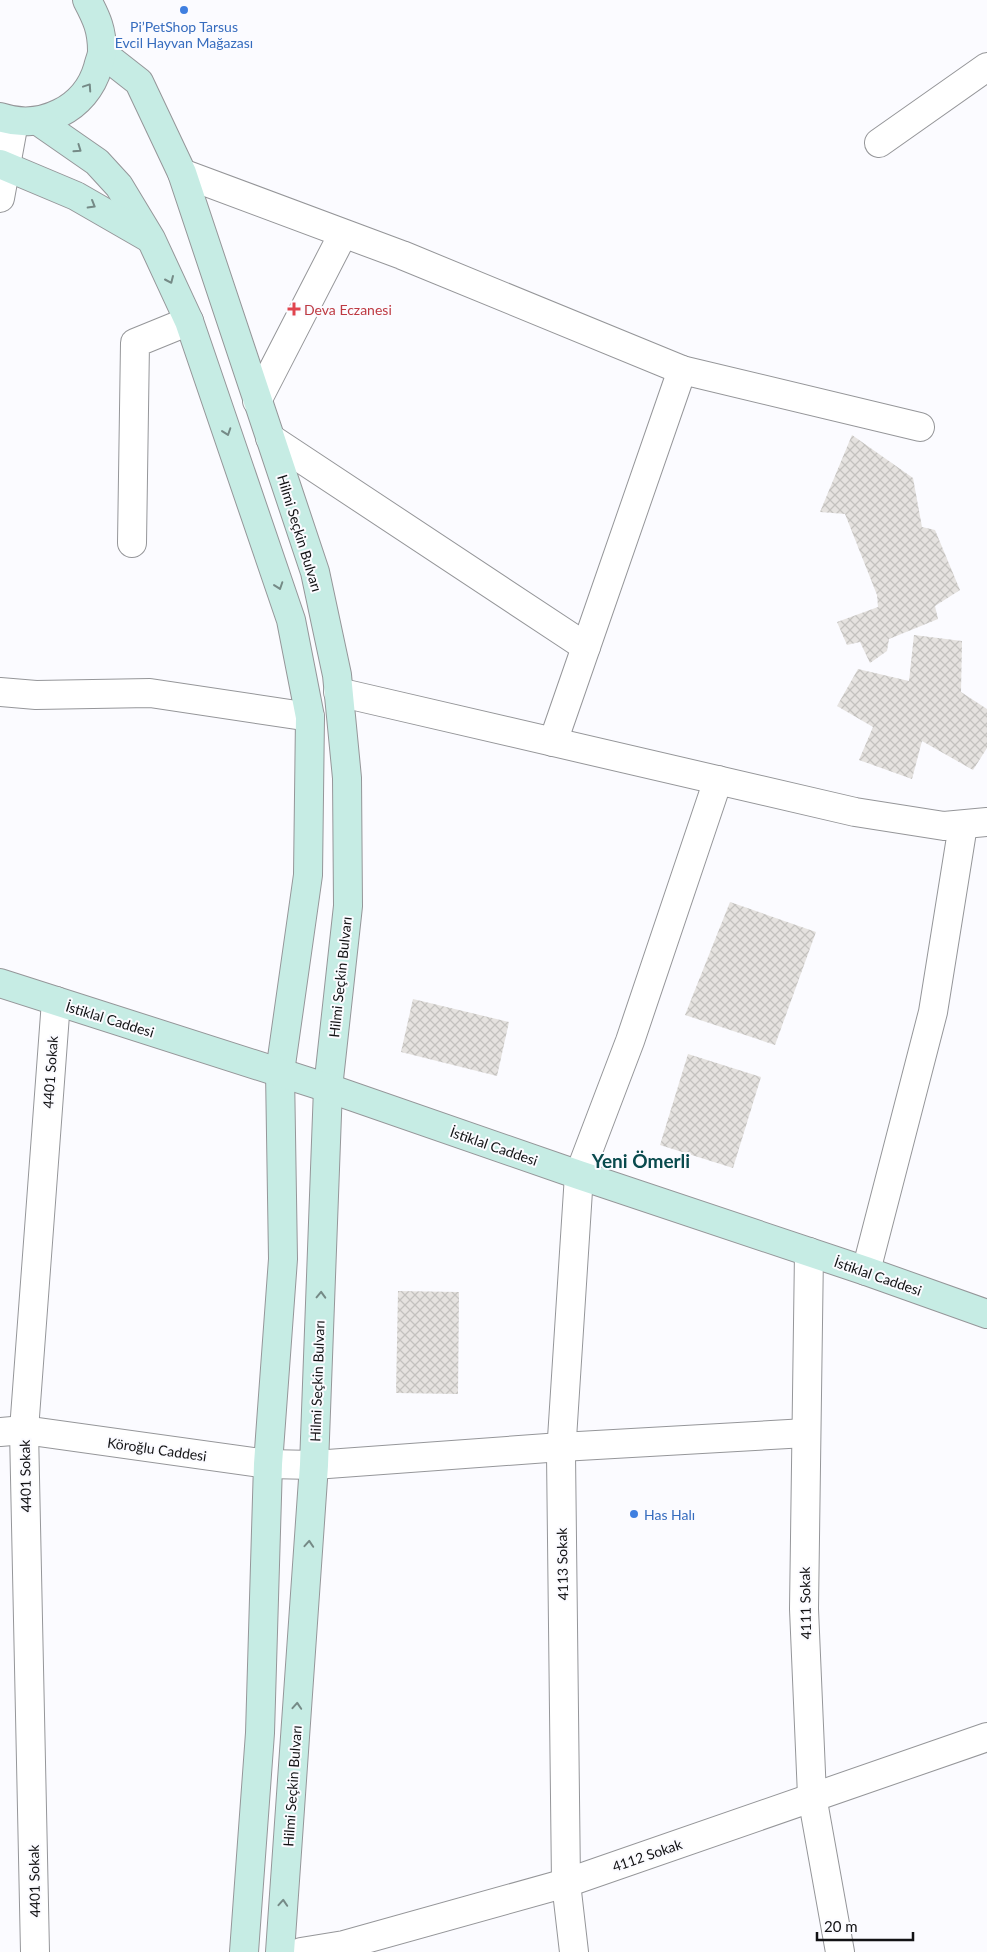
<svg xmlns="http://www.w3.org/2000/svg" width="987" height="1952" viewBox="0 0 987 1952" font-family="Lato,sans-serif">
  <style>
    .building { fill: url(#building-cross-hatch) }
    .lines { fill: none; stroke-linecap: round; stroke-linejoin: round }
    .street-casing { stroke: #959699; stroke-width: 30 }
    .secondary-casing { stroke: #959699; stroke-width: 30 }
    .street { stroke: #fff; stroke-width: 28 }
    .secondary { stroke: #c6ece4; stroke-width: 28 }
    .oneway { stroke: #758a86 }
    .shop-dot { fill: #3f7fe0; stroke: #fbfbff; stroke-width: 2 }
    .health-dot { fill: #e0444e; stroke: #fbfbff; stroke-width: 2 }
    .labels { text-anchor: middle; dominant-baseline: central; stroke-width: 4; stroke-linejoin: round; paint-order: stroke }
    .shop-label { font-size: 14px; fill: #366cbe; stroke: #fbfbff }
    .health-label { font-size: 14px; fill: #be3a42; stroke: #fbfbff; text-anchor: start }
    .street-label { font-size: 14px; fill: #121214; stroke: #fbfbff }
    .district-label { font-size: 19px; font-weight: bold; fill: #094a4d; stroke: #fbfbff }
  </style>
  <defs>
    <pattern id="building-cross-hatch" width="8" height="8" patternUnits="userSpaceOnUse" patternTransform="scale(1.25)"><rect width="8" height="8" fill="#e5e2df"/><path d="M0 0l8 8M0 8l8-8" fill="none" stroke="#c3c1be"/></pattern>
  </defs>
  <rect width="100%" height="100%" fill="#fbfbff"/>
  <!-- building -->
  <g class="building">
    <path d="M852 435 913 478 922 527 935 530 960 590 935 606 938 619 889 639 887 651 870 663 860 642 847 645 837 622 878 607 877 595 845 514 820 512Z"/>
    <path d="M914 635 962 641 961 692 987 709V748L973 770 922 741 912 779 859 760 873 727 837 706 858 669 909 681Z"/>
    <path d="M730 902 816 932 775 1045 685 1015Z"/>
    <path d="M413 999 509 1022 497 1076 401 1052Z"/>
    <path d="M688 1054 761 1077 733 1168 660 1145Z"/>
    <path d="M398 1291 459 1292 458 1394 396 1393Z"/>
  </g>
  <g class="lines">
    <defs>
      <g id="street">
        <path d="M879 143 987 67"/>
        <path d="M182 173 402 255 682 370 920 427"/>
        <path d="M0 198 14 122"/>
        <path d="M257 401 343 234"/>
        <path d="M270 438 586 647"/>
        <path d="M132 543 135 343 189 321"/>
        <path d="M0 692 36 695 150 693 310 717"/>
        <path d="M338 692 855 812 944 826 987 822"/>
        <path d="M553 742 682 370"/>
        <path d="M809 1252 804 1609 812 1796 840 1952"/>
        <path d="M866 1271 933 1012 963 825"/>
        <path d="M0 1432 24 1430 268 1464 314 1465 561 1447 806 1433"/>
        <path d="M35 1952 24 1430 56 1001"/>
        <path d="M301 1952 344 1945 566 1883 987 1737"/>
        <path d="M574 1952 566 1883 561 1454 579 1175 630 1041 718 780"/>
      </g>
      <g id="secondary">
        <path d="M102 53 139 82 182 173 315 572 337 675 347 778 348 906 328 1088 314 1465 280 1952"/>
        <path d="M0 117C41 131 86 109 98 67 99 62 102 56 102 51 102 30 97 19 87 0"/>
        <path d="M38 121 97 162 119 186 151 239 189 321 291 620 310 717 308 875 280 1072 283 1259 268 1464 260 1733 244 1952"/>
        <path d="M0 164 76 196 149 238"/>
        <path d="M0 983 328 1088 579 1175 866 1271 987 1314"/>
      </g>
    </defs>
    <!-- street casing -->
    <use href="#street" class="street-casing"/>
    <!-- secondary casing -->
    <use href="#secondary" class="secondary-casing"/>
    <!-- street -->
    <use href="#street" class="street"/>
    <!-- secondary -->
    <use href="#secondary" class="secondary"/>
  </g>
  <!-- one-way arrows -->
  <defs><path id="oneway-chevron" d="M-2-3.5L2.5 0L-2 3.5" fill="none" stroke-width="1.6" stroke-linecap="round" stroke-linejoin="round" transform="scale(1.25)"/></defs>
  <g class="oneway">
    <use href="#oneway-chevron" transform="translate(88 87) rotate(-56)"/>
    <use href="#oneway-chevron" transform="translate(78 149) rotate(35)"/>
    <use href="#oneway-chevron" transform="translate(92 205) rotate(30)"/>
    <use href="#oneway-chevron" transform="translate(170 280) rotate(66)"/>
    <use href="#oneway-chevron" transform="translate(227 432) rotate(71)"/>
    <use href="#oneway-chevron" transform="translate(279 586) rotate(71)"/>
    <use href="#oneway-chevron" transform="translate(321 1295) rotate(-88)"/>
    <use href="#oneway-chevron" transform="translate(309 1544) rotate(-86)"/>
    <use href="#oneway-chevron" transform="translate(297 1706) rotate(-86)"/>
    <use href="#oneway-chevron" transform="translate(283 1903) rotate(-86)"/>
  </g>
  <!-- markers -->
  <g class="shop-dot">
    <circle cx="184" cy="10" r="5"/>
    <circle cx="634" cy="1514" r="5"/>
  </g>
  <path class="health-dot" d="M291.5 301.5h5v5h5v5h-5v5h-5v-5h-5v-5h5z"/>
  <g class="labels">
    <!-- shop labels -->
    <g class="shop-label">
      <text x="184" y="26">Pi’PetShop Tarsus<tspan x="184" dy="16">Evcil Hayvan Mağazası</tspan></text>
      <text x="644" y="1514" text-anchor="start">Has Halı</text>
    </g>
    <!-- health labels -->
    <g class="health-label">
      <text x="304" y="309">Deva Eczanesi</text>
    </g>
    <!-- street labels -->
    <g class="street-label">
      <text transform="translate(300 533) rotate(73)">Hilmi Seçkin Bulvarı</text>
      <text transform="translate(340 977) rotate(-84)">Hilmi Seçkin Bulvarı</text>
      <text transform="translate(110 1019) rotate(17)">İstiklal Caddesi</text>
      <text transform="translate(50 1072) rotate(-86)">4401 Sokak</text>
      <text transform="translate(494 1146) rotate(19)">İstiklal Caddesi</text>
      <text transform="translate(878 1276) rotate(19)">İstiklal Caddesi</text>
      <text transform="translate(317 1381) rotate(-88)">Hilmi Seçkin Bulvarı</text>
      <text transform="translate(157 1449) rotate(8)">Köroğlu Caddesi</text>
      <text transform="translate(25 1476) rotate(-91)">4401 Sokak</text>
      <text transform="translate(562 1564) rotate(-91)">4113 Sokak</text>
      <text transform="translate(805 1603) rotate(-91)">4111 Sokak</text>
      <text transform="translate(292 1786) rotate(-86)">Hilmi Seçkin Bulvarı</text>
      <text transform="translate(647 1855) rotate(-19)">4112 Sokak</text>
      <text transform="translate(34 1881) rotate(-91)">4401 Sokak</text>
    </g>
    <!-- district labels -->
    <g class="district-label">
      <text x="641" y="1160">Yeni Ömerli</text>
    </g>
  </g>
  <!-- scale -->
  <path d="M817 1932v8h96v-8" fill="none" stroke="#121214" stroke-width="2.5"/>
  <text x="824" y="1932" font-size="15" fill="#121214" stroke="#fbfbff" stroke-width="4" paint-order="stroke">20 m</text>
</svg>
